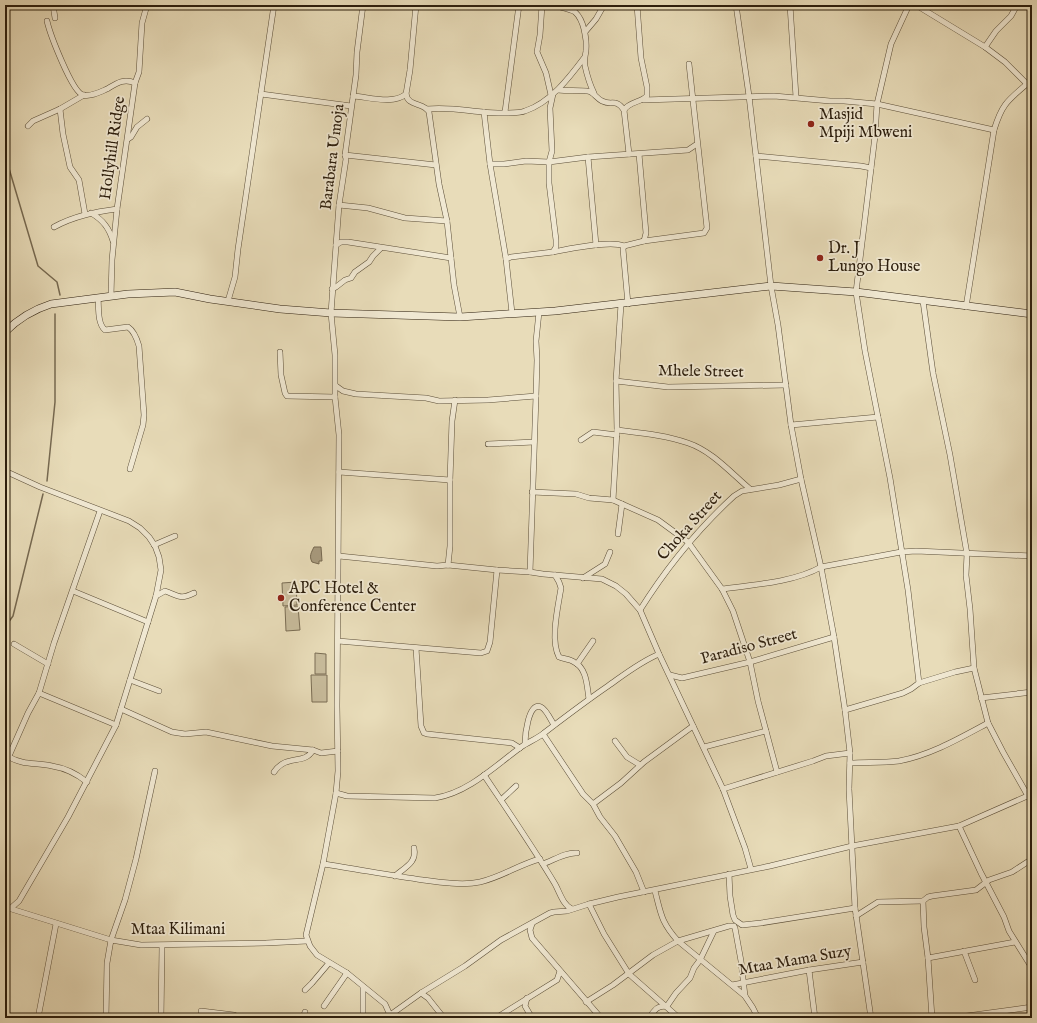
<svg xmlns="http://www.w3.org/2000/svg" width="1037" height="1023" viewBox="0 0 1037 1023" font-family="'IM FELL English',serif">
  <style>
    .green { fill: #c8bc9c; stroke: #7a6d54 }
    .water { fill: #a89b7f; stroke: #766951 }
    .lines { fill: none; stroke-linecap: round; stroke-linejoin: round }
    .stream { stroke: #766951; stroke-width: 1.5 }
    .street-casing { stroke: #5b4e38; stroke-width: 6 }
    .secondary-casing { stroke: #2c1e0d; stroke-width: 8 }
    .street { stroke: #f0e8d2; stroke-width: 5 }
    .secondary { stroke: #f0e8d2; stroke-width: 7 }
    .poi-dot { fill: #8f2418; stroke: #f0e8d2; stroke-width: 1.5 }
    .labels { text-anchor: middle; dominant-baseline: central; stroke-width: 3.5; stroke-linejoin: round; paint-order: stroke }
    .poi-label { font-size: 16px; fill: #2c1e0d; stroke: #f0e8d2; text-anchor: start }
    .street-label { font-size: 16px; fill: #2c1e0d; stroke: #f0e8d2 }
  </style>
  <rect width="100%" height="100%" fill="#e8dcb9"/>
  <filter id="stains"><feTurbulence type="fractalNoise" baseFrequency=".005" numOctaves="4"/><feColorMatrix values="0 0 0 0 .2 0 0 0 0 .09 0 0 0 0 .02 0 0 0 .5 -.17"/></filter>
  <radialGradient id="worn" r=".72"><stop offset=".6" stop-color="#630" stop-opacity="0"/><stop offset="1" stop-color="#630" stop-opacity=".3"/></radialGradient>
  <!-- green -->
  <g class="green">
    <path d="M296 582 297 605 283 606 282 583Z"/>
    <path d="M298 606 300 630 286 631 285 607Z"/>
    <path d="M315 653 326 654V674H315Z"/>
    <path d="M311 675H327V702H312Z"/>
  </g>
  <!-- water -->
  <path class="water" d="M314 547H321L322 561H319V564L312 562C309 556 311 553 314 547Z"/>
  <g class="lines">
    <!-- stream -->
    <g class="stream">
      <path d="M5 155 38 266 57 282 60 295"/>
      <path d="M47 481 55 402V314"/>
      <path d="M5 627 13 616 43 494"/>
    </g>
    <defs>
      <g id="street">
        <path d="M53 5 55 18"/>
        <path d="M363 5 357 52 356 75 345 155 346 159 339 205 331 313 335 355V397L339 435 337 706 338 771 336 793 323 864 306 935 310 946 317 955 347 973 385 1004 390 1015"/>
        <path d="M416 5 410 70 406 94C408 107 424 102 429 112L439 184 447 221 454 285 460 317"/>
        <path d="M542 5 540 35 537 52 546 73 551 95"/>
        <path d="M554 5C561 8 569 8 575 12 584 20 587 39 586 51 585 56 584 61 585 66 587 75 590 85 594 93"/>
        <path d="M736 5 749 96 771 286 778 325 791 425 801 479 821 567 834 637 845 710 850 753 849 789 855 908 871 1018"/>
        <path d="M790 5 796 97"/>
        <path d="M916 5 985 47 1005 62 1032 89"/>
        <path d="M1031 5 1032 6"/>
        <path d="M47 21C50 34 72 92 83 95 91 97 100 92 107 89 117 83 124 78 135 83"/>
        <path d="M585 32 596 19 604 5"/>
        <path d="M985 47 996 31 1011 16 1017 5"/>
        <path d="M558 90C568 91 577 90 587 91 593 91 596 98 602 101 612 106 616 98 624 110L629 154"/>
        <path d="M261 94 351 106"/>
        <path d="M353 96C369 97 393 105 406 94"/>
        <path d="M643 100 774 96 830 101H844L877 104 994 130"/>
        <path d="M60 109 63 134 70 167 79 180 85 214"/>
        <path d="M427 109C447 107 463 110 483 112 491 113 518 114 525 111 550 103 569 78 584 58"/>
        <path d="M624 110C630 101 640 103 647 96V87L641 58 637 5"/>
        <path d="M484 112 490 164 506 259"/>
        <path d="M505 112 519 5"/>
        <path d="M28 126 33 121 60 109 84 95"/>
        <path d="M128 139 131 137 137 127 147 119"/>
        <path d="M345 155 436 165"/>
        <path d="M756 156 861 166 871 168"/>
        <path d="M588 157 596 245"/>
        <path d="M490 164H504L526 161 549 162 588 157 688 150 697 144"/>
        <path d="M339 205 368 208 405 218 447 221"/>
        <path d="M91 213C103 220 109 228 113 241"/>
        <path d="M54 227C74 216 95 212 117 209"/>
        <path d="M644 241 704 233 707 228 689 64"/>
        <path d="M336 245 341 242H348L451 258"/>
        <path d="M553 252C569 249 610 240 624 246"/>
        <path d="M332 289 336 287 345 280 351 278 355 272 369 262 373 256 381 248"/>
        <path d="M111 296 112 260 117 209 135 83 139 72 142 23 147 5"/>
        <path d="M98 298C99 307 97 323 105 330L128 327C134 331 137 339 139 346L144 415 143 425 130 469"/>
        <path d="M228 301 235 277 238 249 274 5"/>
        <path d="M923 301 933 373 950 455 967 554 966 575 970 609 974 668 988 723 1003 752 1028 796"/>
        <path d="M628 304 623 249 624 246 644 241 646 233 639 154"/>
        <path d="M966 307 994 130C1002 104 1007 101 1028 83"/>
        <path d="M512 313 506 259 511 257 553 252 556 247V240L549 183V162L552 151 550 108 553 94"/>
        <path d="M280 352 281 375 285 393 287 396 335 397"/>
        <path d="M616 381 668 387 786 385"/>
        <path d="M336 386 343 391 356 394 426 398 439 401 488 400 536 396"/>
        <path d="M791 425 878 417"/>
        <path d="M617 430C641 433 665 435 688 443 712 451 731 473 750 489"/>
        <path d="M581 440 593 432 617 435"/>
        <path d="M488 444 534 442"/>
        <path d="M5 471 40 487 129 521 140 528 149 537 155 546 159 557 161 570 156 596 116 725 68 817 19 901 11 908"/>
        <path d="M339 472 450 480"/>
        <path d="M532 492 576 494 589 498 613 500 658 520 688 542 722 589 733 611 750 662 758 701 777 772"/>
        <path d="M613 500 617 430 616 381 621 304"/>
        <path d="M618 534 622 504"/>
        <path d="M154 545 175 536"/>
        <path d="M339 556 437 566 448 565 497 570 530 572 543 574 602 579 616 586 626 594 640 610 659 654 723 789 745 848 751 869"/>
        <path d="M448 565 450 546V480L452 421 455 400"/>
        <path d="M530 572 536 396 537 360 536 341 539 312"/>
        <path d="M555 575 559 582 561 588C558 607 550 640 559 657 564 659 570 659 574 662 587 668 587 687 589 699"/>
        <path d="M583 578 605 564 610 552"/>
        <path d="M722 589C752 585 795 582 821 567L901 552 916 551 1032 556"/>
        <path d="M73 591 148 622"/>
        <path d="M156 596 165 591C179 596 180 600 194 593"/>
        <path d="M640 610C667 567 697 530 734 496L742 491 779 485 801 479"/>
        <path d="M338 641 481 653 487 651 490 642 497 570"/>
        <path d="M14 644 48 664"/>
        <path d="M416 648 421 726 424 733 427 734 512 743 520 748"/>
        <path d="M577 664 593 641"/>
        <path d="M670 675 682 678 750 662 834 637"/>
        <path d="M130 680 159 691"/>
        <path d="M919 683 955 672 974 668"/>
        <path d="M39 693 116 725"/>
        <path d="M981 698 1032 692"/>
        <path d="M121 709 172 732 185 734 206 732 272 746 313 750 321 753 338 751"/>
        <path d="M845 710 903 693 911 689 919 683 908 590 890 478 865 351 856 292 875 136 877 104 891 44 909 5"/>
        <path d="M543 734 583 794 593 804 600 817 615 836 636 872 644 892"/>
        <path d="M615 741 627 757 640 765"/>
        <path d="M525 744C525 737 528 701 541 707 546 709 551 720 554 725"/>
        <path d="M704 747 766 731"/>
        <path d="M9 757C25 766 36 762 52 766 65 768 77 774 87 782"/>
        <path d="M850 763C866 762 883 763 899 761 931 755 960 738 988 723"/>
        <path d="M5 765 28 713 39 693 54 643 100 511"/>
        <path d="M274 772C287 753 304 766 313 750"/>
        <path d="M484 775C508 811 533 847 555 884 560 893 563 905 572 909"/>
        <path d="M723 789 813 761 826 756 850 753"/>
        <path d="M336 793 347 796 435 798C468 793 495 766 521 747 528 742 537 739 544 733 565 717 586 701 608 686 625 674 640 662 659 654"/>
        <path d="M501 800 516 786"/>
        <path d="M593 804 621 783 644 762 693 726"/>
        <path d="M959 826 981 873 1004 917 1009 931 1032 968"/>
        <path d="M323 864C356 869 389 875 423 880 441 882 462 886 480 882 502 877 520 864 540 859"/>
        <path d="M543 864C554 860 566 852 577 853"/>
        <path d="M729 874 730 896 733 915 735 920 742 925 761 923 855 908"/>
        <path d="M395 876C405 867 417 863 414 848"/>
        <path d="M655 891C661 914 661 922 678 941L745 996 753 1008 758 1018"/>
        <path d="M589 904 604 934 629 974 679 1018"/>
        <path d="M5 907 111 940 141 945 266 943 307 941"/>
        <path d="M856 916 878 902 923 901"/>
        <path d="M532 924 530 930 532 938 601 1018"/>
        <path d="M964 951 975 980"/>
        <path d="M928 958 1015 942"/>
        <path d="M809 970 815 1018"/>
        <path d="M732 985 809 970 863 962"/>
        <path d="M363 987V1018"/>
        <path d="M305 990 312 983 329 963"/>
        <path d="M421 993 428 998 444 1018"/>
        <path d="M527 998 525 1006 532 1018"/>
        <path d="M586 1002 613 985 653 955 678 941 729 926H734L735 928 741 961 745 996"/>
        <path d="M324 1006 347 973"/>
        <path d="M201 1011 234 1015 241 1018"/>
        <path d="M38 1018 56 924"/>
        <path d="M106 1018 107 963 111 940 125 900 136 859 155 771"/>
        <path d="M161 1018 162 946"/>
        <path d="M303 1018 305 1012"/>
        <path d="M386 1018 421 993 465 966 501 940 550 913 554 912 567 911 589 904 618 897 770 866 852 846 959 826 1032 794"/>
        <path d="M496 1018 557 980 560 971"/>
        <path d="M649 1018C655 1010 656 1006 667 1006L676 993 690 978 694 968 700 960 714 931"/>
        <path d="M932 1018 928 958 924 927 923 901 928 897 932 896 976 890 989 880 1012 872 1032 859"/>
        <path d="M952 1018 1032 1007"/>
      </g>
      <path id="secondary" d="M5 332C19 318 32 310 51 304L128 294 175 292 210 299 280 309 331 313 460 317 555 311 771 286 856 292 1032 314"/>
    </defs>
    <!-- street casing -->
    <use href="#street" class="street-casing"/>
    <!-- secondary casing -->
    <use href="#secondary" class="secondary-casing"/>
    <!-- street -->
    <use href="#street" class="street"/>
    <!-- secondary -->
    <use href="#secondary" class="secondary"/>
  </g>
  <!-- markers -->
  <g class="poi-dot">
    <circle cx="811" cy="124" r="4"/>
    <circle cx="820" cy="258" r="4"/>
    <circle cx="281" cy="598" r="4"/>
  </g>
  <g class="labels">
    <!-- poi labels -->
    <g class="poi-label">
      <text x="819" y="115">Masjid<tspan x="819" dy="18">Mpiji Mbweni</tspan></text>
      <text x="828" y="249">Dr. J<tspan x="828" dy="18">Lungo House</tspan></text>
      <text x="289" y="589">APC Hotel &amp;<tspan x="289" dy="18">Conference Center</tspan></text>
    </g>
    <!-- street labels -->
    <g class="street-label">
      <text transform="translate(113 148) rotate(-82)">Hollyhill Ridge</text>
      <text transform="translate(333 157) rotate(-83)">Barabara Umoja</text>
      <text transform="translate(701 372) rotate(1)">Mhele Street</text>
      <text transform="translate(690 526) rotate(-48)">Choka Street</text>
      <text transform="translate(749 647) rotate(-15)">Paradiso Street</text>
      <text x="178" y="930">Mtaa Kilimani</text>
      <text transform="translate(795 961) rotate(-10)">Mtaa Mama Suzy</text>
    </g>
  </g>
  <!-- margin -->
  <rect width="1037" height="1023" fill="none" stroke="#e8dcb9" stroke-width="20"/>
  <rect x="6" y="6" width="1025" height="1011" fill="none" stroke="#2c1e0d" stroke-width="2"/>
  <rect x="10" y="10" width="1017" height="1003" fill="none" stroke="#2c1e0d"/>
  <rect width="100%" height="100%" filter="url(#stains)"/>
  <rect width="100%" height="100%" fill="url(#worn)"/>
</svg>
